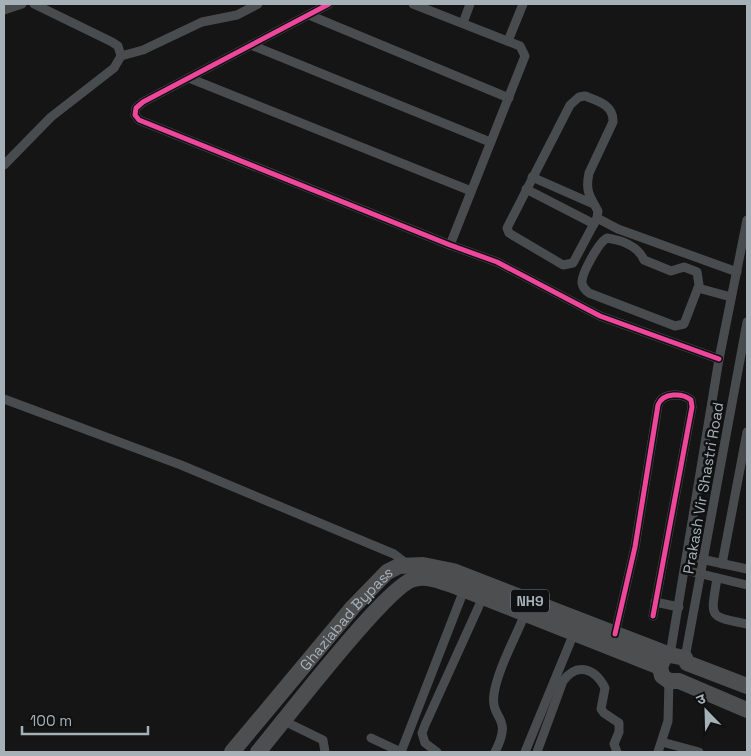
<svg xmlns="http://www.w3.org/2000/svg" width="751" height="756" viewBox="0 0 751 756" font-family="'Space Grotesk','Noto Sans Devanagari',sans-serif">
  <style>
    .lines { fill: none; stroke-linecap: round; stroke-linejoin: round }
    .street { stroke: #494c4e; stroke-width: 9 }
    .highway { stroke: #4c4e50; stroke-width: 16 }
    .cycleway-casing { stroke: #0f1011; stroke-width: 8 }
    .cycleway { stroke: #ed469a; stroke-width: 5 }
    .labels { text-anchor: middle; dominant-baseline: central; stroke-width: 5; stroke-linejoin: round; paint-order: stroke }
    .shield { fill: #0f1011; stroke: #788085; stroke-width: 1 }
    .shield-label { font-size: 14px; font-weight: bold; fill: #a5b0b7 }
    .street-label { font-size: 15px; fill: #a5b0b7; stroke: #0f1011 }
  </style>
  <rect width="100%" height="100%" fill="#151515"/>
  <g class="lines">
    <!-- street -->
    <g class="street">
      <path d="M329 4 143 102 136 108 135 115 139 120 450 245 497 262 600 316 719 359"/>
      <path d="M413 4 520 46 525 56 450 245"/>
      <path d="M4 10 22 4"/>
      <path d="M309 15 509 98"/>
      <path d="M463 23 470 4"/>
      <path d="M508 41 523 4"/>
      <path d="M251 45 490 142"/>
      <path d="M121 56 143 50 202 22 237 15 258 4"/>
      <path d="M189 78 471 191"/>
      <path d="M585 96C598 101 614 105 613 122L589 173C585 192 590 196 598 211L597 218 573 263 563 265 509 233 507 228 570 105 579 97Z"/>
      <path d="M4 165 51 117 114 68 121 56 118 46 112 42 34 4"/>
      <path d="M532 177 591 203"/>
      <path d="M526 189 594 224"/>
      <path d="M597 218 618 229 737 272"/>
      <path d="M607 238C621 240 638 246 644 260L671 271 684 267 697 272 699 285 684 324 675 326 589 293C585 290 583 288 582 283 581 274 599 242 607 238Z"/>
      <path d="M698 288 731 297"/>
      <path d="M4 399 181 465 394 554 407 564"/>
      <path d="M687 556 747 569"/>
      <path d="M722 564 747 432"/>
      <path d="M685 570 747 585"/>
      <path d="M717 578C711 618 707 616 747 624"/>
      <path d="M655 602 679 607"/>
      <path d="M615 634 635 547 658 405C663 392 683 393 691 400L692 407 653 616"/>
      <path d="M670 655 719 359 747 220"/>
      <path d="M685 658 747 322"/>
      <path d="M284 721 323 740 325 752"/>
      <path d="M371 738 401 752 464 590"/>
      <path d="M662 742 699 752"/>
      <path d="M437 752 425 743 422 733 425 725 483 597"/>
      <path d="M495 752C514 715 490 721 494 694 497 671 516 636 525 614"/>
      <path d="M525 752 574 633"/>
      <path d="M537 752 563 681C577 662 595 668 605 688L601 709 604 713 619 723V732L614 744 617 752"/>
      <path d="M658 752 668 721 669 681"/>
    </g>
    <!-- highway -->
    <g class="highway">
      <path d="M663 660 660 667 662 676 669 681H679L747 710"/>
      <path id="s1" d="M232 752 353 607 387 572 399 566 423 565 453 571 670 655 685 658 687 663 747 686"/>
      <path d="M258 752C282 724 387 585 414 579 428 575 442 582 455 586L660 667"/>
    </g>
    <defs>
      <g id="cycleway">
        <path d="M329 4 143 102 136 108 135 115 139 120 450 245 497 262 600 316 719 359"/>
        <path d="M615 634 635 547 658 405C663 392 683 393 691 400L692 407 653 616"/>
      </g>
    </defs>
    <!-- cycleway casing -->
    <use href="#cycleway" class="cycleway-casing"/>
    <!-- cycleway -->
    <use href="#cycleway" class="cycleway"/>
  </g>
  <g class="labels">
    <!-- shield labels -->
    <rect class="shield" x="511" y="589.5" width="38" height="23" rx="4"/>
    <g class="shield-label">
      <text x="530" y="601">NH9</text>
    </g>
    <!-- street labels -->
    <g class="street-label">
      <text transform="translate(703 488) rotate(-80)">Prakash Vir Shastri Road</text>
      <text stroke="none"><textPath href="#s1" startOffset="176">Ghaziabad Bypass</textPath></text>
    </g>
  </g>
  <!-- border -->
  <rect width="751" height="756" fill="none" stroke="#a5b0b7" stroke-width="10"/>
  <!-- north arrow -->
  <g transform="translate(706 711) rotate(337)" stroke="#0f1011" stroke-width="4" paint-order="stroke">
  <path d="M0-4L9 19L0 12L-9 19Z" fill="#a5b0b7"/>
  <text y="-8" font-size="14" font-weight="bold" text-anchor="middle" fill="#a5b0b7">उ</text>
  </g>
  <!-- scale -->
  <path d="M22 726v8h126v-8" fill="none" stroke="#a5b0b7" stroke-width="2.5"/>
  <text x="30" y="726" font-size="15" fill="#a5b0b7" stroke="#0f1011" stroke-width="4" paint-order="stroke">100 m</text>
</svg>
